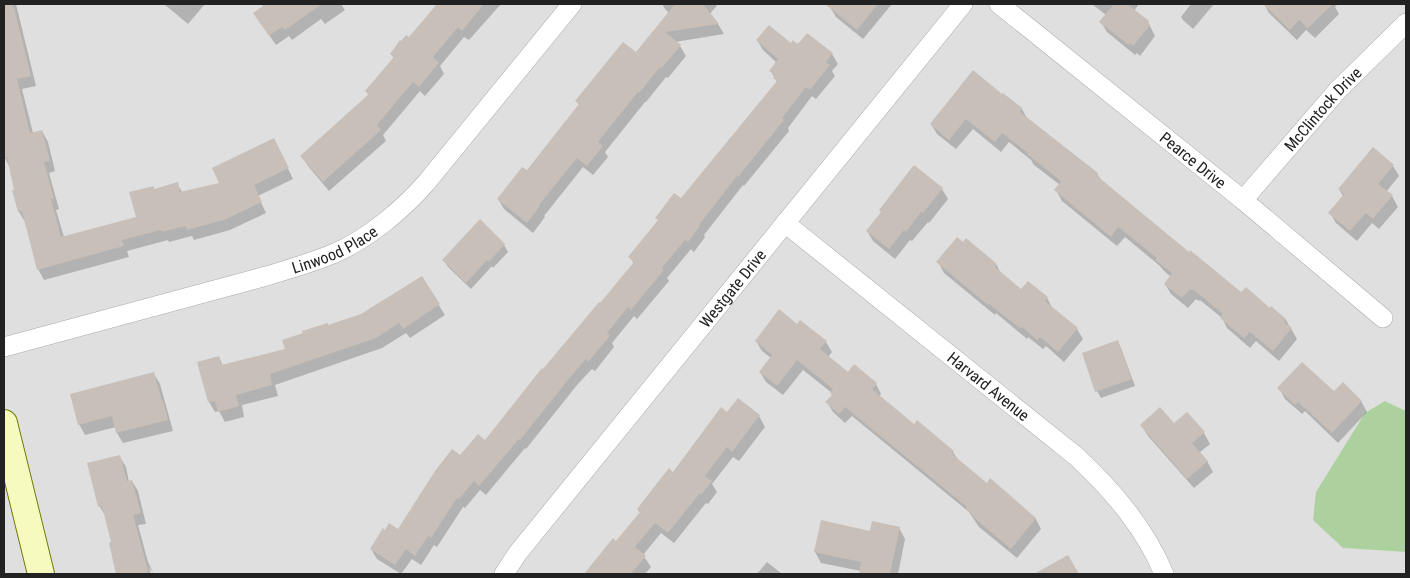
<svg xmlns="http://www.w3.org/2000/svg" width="1410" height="578" viewBox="0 0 1410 578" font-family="'Roboto Condensed',sans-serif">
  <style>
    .residential { fill: #e0dfdf }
    .forest { fill: #add19e }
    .shadow { fill: #0003 }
    .building { fill: #c7bfb8 }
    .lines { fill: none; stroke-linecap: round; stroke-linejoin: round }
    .minor-casing { stroke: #a9a9a9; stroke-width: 20 }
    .secondary-casing { stroke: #707d05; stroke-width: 28 }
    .minor { stroke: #fff; stroke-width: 19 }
    .secondary { stroke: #f7fabf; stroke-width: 26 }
    .labels { text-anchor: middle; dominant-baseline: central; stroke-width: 4.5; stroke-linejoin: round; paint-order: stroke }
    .street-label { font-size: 16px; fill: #222; stroke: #fff }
  </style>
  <rect width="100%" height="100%" fill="#f2efe9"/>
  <!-- residential -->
  <path class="residential" d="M4 4H1406V411L1385 401 1343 548 1406 552V574H4Z"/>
  <!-- forest -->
  <path class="forest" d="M1385 401 1406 411V552L1343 548 1313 520 1316 492 1365 413Z"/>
  <!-- shadow -->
  <g class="shadow">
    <path d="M4 4H16L36 86 22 89 33 133 42 131 48 142 55 171 49 173 59 209 56 210 64 237 137 218 153 187 155 190 177 184 183 193 221 183 279 150 293 179 258 196 266 213 230 230 194 240 192 236 169 242 168 240 127 251 129 257 44 280 38 269 25 222 19 212 10 168 4 156Z"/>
    <path d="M164 4H205L188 24Z"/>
    <path d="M262 4H341L345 10 325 24 321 19 292 40 289 36 276 45 261 23 264 7Z"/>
    <path d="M438 4H501L469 40 464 37 440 66 444 74 425 96 420 91 383 135 386 141 329 191 308 166 302 156 369 96 366 91 394 58 391 54 409 39Z"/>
    <path d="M662 4H718L710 14 718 24 724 34 675 42 680 46 686 56 668 78 666 77 646 102H645L605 152 608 157 593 175 583 167 544 216 545 217 533 233 504 209 498 199 527 172 579 105 577 101 637 54 669 13 665 9Z"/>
    <path d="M833 4H892L863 39 836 17 830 7Z"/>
    <path d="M1092 4H1139L1134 11 1148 22 1155 36 1140 56 1137 53 1135 55 1107 32 1101 22 1106 15Z"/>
    <path d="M1191 4H1214L1193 29 1183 20 1181 17Z"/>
    <path d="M1264 4H1338L1335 7 1339 14 1315 38 1306 30 1297 40 1269 13Z"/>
    <path d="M757 40 797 45 832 54 838 64 832 71 835 76 816 99 812 96 788 128 789 131 744 186 743 185 704 235 705 237 694 252 691 249 667 278 669 281 637 319 634 316 612 343 614 347 595 371 592 369 577 385 526 449 525 448 486 495 480 490 465 508 463 507 437 547 434 545 421 565 412 559 401 574 377 559 371 549 398 531 460 457 485 442 634 264 630 257 681 200 777 82 771 71 777 63 763 50Z"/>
    <path d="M1002 96 1022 109 1028 120 1097 174 1102 181 1189 254 1241 294 1270 309 1271 308 1286 320 1297 339 1279 361 1256 341 1250 348 1227 328 1222 318 1200 300 1199 301 1196 299 1188 308 1171 294 1165 284 1171 277 1163 270 1160 266 1125 237 1117 246 1062 201 1056 190 1060 185 1034 165 1031 160 1009 142 1001 152 973 129 956 149 937 134 931 124Z"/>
    <path d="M1393 166 1399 176 1386 192 1392 196 1398 207 1379 229 1372 223 1357 241 1336 223 1330 213 1343 196 1339 189Z"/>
    <path d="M942 189 948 199 929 223 928 222 912 241 910 240 895 259 873 241 867 231Z"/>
    <path d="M504 245 508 252 493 268 492 266 471 289 448 267 444 260Z"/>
    <path d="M938 262 996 264 1002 275 1021 291 1047 298 1053 309 1077 329 1083 339 1064 362 1046 346 1043 349 1028 337 1027 339 996 313 995 315 944 273Z"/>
    <path d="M422 278 445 315 410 338 406 333 382 348 275 385 278 396 242 405 244 417 225 422 219 411 215 412 209 402 199 363 219 357 223 366 287 350 328 326 361 315Z"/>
    <path d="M797 325 826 342 832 352 828 357 848 374 876 384 881 394 879 397 914 426 953 452 958 460 987 484 990 480 1036 519 1041 529 1017 558 979 527 969 512 852 416 845 423 833 412 827 402 833 396 832 393 803 370 783 395 766 382 760 372 771 358 762 351 756 341Z"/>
    <path d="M1117 342 1121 348 1135 386 1101 398 1097 391Z"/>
    <path d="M154 374 160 384 173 431 123 443 117 433 116 427 85 435 79 424Z"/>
    <path d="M1279 388 1334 393 1361 401 1367 412 1338 443 1305 411 1302 414 1285 399Z"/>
    <path d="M727 414 759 416 765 427 739 461 733 457 712 484 717 492 708 504 706 503 674 543 661 533 643 555 651 567 645 574H586L613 540 616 542 640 513 638 509 674 473Z"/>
    <path d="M1174 425 1204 433 1210 444 1199 453 1207 461 1213 472 1194 488 1148 436 1142 426Z"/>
    <path d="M120 457 126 467 129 482 132 481 138 491 146 524 138 525 148 562 154 574 149 567 151 574H119L117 571 113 543 106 517 100 507 89 464Z"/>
    <path d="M899 528 905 539 898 574H860L861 571 821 563 815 552 871 532Z"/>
    <path d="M767 562 782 574H757Z"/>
  </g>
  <!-- building -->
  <g class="building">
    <path d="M4 4H13L31 76 17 79 30 133 42 130 50 161 44 162 54 199H51L61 237 136 217 129 192 154 186V189L178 182 180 192 219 183 212 168 274 138 289 168 254 185 262 202 224 220 187 230 186 226 162 232 161 230 122 240 124 246 37 270 22 211 18 212 12 190H14L7 157 4 158Z"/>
    <path d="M266 4H322L285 30 282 27 269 36 253 13Z"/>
    <path d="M437 4H484L462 31 458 27 433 57 439 63 419 87 413 82 377 125 381 130 323 182 300 156 369 94 365 91 394 57 390 54 400 40 401 41 406 35 409 37Z"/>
    <path d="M675 4H703L719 24 665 32 681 45 661 69 660 67 639 93 638 92 598 142 603 146 587 166 577 158 539 205 540 206 527 223 497 199 522 167 527 170 579 104 575 101 623 42 636 52Z"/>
    <path d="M825 4H878L857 30Z"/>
    <path d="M1114 4H1127L1149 21 1148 23 1150 25 1133 46 1130 43 1129 45 1099 22Z"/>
    <path d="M1263 4H1333L1308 28 1299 20 1290 30Z"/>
    <path d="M769 25 791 43 793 40 797 44 798 42 799 43 807 33 833 53 826 62 830 65 810 90 806 87 782 118 784 120 738 177 737 176 699 225 700 226 688 242 685 240 662 268 664 270 631 310 628 307 607 333 610 336 588 362 586 359 572 375 520 440 519 439 479 486 474 481 459 499 457 498 431 538 428 536 415 556 406 549 395 565 370 549 383 528 385 530 389 523 398 529 435 471 452 449 460 455 478 434 485 440 542 368 543 369 599 302 600 303 634 262 628 257 658 220 655 218 674 193 681 198 777 81 773 78 775 75 769 71 778 59 756 40Z"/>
    <path d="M973 70 1002 94 1003 93 1022 108 1020 112 1098 173 1097 176 1189 252 1190 250 1241 292 1246 287 1270 308 1271 306 1286 319 1284 322 1292 328 1273 351 1250 332 1244 338 1220 318 1223 314 1194 290 1193 291 1190 289 1182 298 1164 284 1172 273 1155 260 1157 258 1118 227 1111 237 1054 190 1061 181 1027 154 1028 153 1002 133 995 142 966 119 949 140 930 124Z"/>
    <path d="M1373 147 1394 165 1378 184 1393 195 1373 219 1366 213 1350 231 1328 213 1344 194 1338 189Z"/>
    <path d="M914 165 943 188 923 213 921 212 906 232 904 230 889 249 866 231 881 212 879 210Z"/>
    <path d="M480 219 505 244 489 262 487 260 466 283 442 260Z"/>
    <path d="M957 237 963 242 966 238 997 264 995 267 1021 289 1028 281 1048 297 1045 301 1078 328 1058 352 1040 337 1037 340 1022 327 1021 329 989 304 988 305 936 262Z"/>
    <path d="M422 276 440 304 403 329 399 323 376 338 270 374 272 385 236 395 239 406 218 412 215 401 208 402 197 362 219 356 221 365 285 349 282 340 303 333 302 331 328 323V325L361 314Z"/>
    <path d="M779 309 797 324 800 320 827 341 820 349 848 372 854 364 877 383 872 389 914 424 917 420 954 451 952 454 987 483 990 478 1036 518 1011 549 972 516 973 515 965 509 967 507 845 407 839 414 825 402 832 395 830 393 833 389 797 360 777 386 759 372 772 355 755 341Z"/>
    <path d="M1118 340 1132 379 1095 392 1082 353Z"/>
    <path d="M1302 362 1334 391 1343 382 1362 401 1332 433 1298 402 1295 405 1277 388Z"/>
    <path d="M154 372 162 401H163L168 420 116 433 112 416 78 425 70 394Z"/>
    <path d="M738 398 760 415 732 452 727 447 705 476 712 481 701 495 700 493 668 533 655 523 635 547 646 556 631 574H584L613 538 616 541 640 512 637 509 669 468 673 472 721 407 727 412Z"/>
    <path d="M1160 407 1174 423 1187 412 1205 432 1192 443 1208 461 1187 479 1140 425Z"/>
    <path d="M120 455 127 481 132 480 141 513 133 515 149 574H116L109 543 111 542 102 506 98 507 87 463Z"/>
    <path d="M821 520 870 531 872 521 900 527 890 574H859L861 562 814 552Z"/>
    <path d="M1068 555 1079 574H1034Z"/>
  </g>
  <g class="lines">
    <defs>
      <g id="minor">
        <path id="s1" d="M999 4 1243 200 1383 318"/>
        <path id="s2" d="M1243 200 1337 91 1406 23"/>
        <path id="s3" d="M785 223 1077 457C1113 491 1145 528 1164 574"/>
        <path id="s4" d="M4 347 270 275C292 268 314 262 335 253 369 238 402 210 426 183L572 4"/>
        <path id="s5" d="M504 574 517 554 963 4"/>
      </g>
      <path id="secondary" d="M4 423 41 574"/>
    </defs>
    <!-- minor casing -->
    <use href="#minor" class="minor-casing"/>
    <!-- secondary casing -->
    <use href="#secondary" class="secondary-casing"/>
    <!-- minor -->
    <use href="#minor" class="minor"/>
    <!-- secondary -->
    <use href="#secondary" class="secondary"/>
  </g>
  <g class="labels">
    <!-- street labels -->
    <g class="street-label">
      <text stroke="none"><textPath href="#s2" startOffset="121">McClintock Drive</textPath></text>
      <text stroke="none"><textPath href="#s1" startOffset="249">Pearce Drive</textPath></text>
      <text stroke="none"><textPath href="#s4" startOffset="345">Linwood Place</textPath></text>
      <text stroke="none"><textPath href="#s5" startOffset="366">Westgate Drive</textPath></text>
      <text stroke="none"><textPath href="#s3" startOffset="261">Harvard Avenue</textPath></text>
    </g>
  </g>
  <!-- border -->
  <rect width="1410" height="578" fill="none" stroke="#222222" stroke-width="10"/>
</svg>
